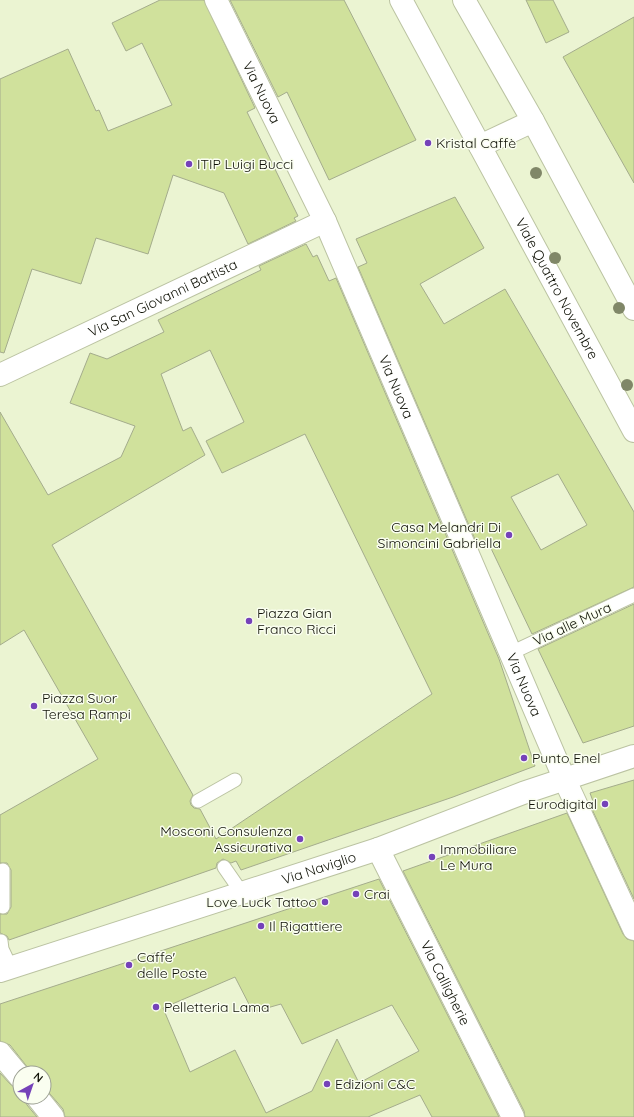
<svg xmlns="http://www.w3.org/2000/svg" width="634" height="1117" viewBox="0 0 634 1117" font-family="Quicksand,sans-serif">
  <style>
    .building { fill: #d0e19c; stroke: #a4ac8c; fill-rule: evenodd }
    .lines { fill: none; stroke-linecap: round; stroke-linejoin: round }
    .lane-casing { stroke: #bbc3a2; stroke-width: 15 }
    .street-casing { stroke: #bbc3a2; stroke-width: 24 }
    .secondary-casing { stroke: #bbc3a2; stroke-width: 24 }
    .lane { stroke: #fff; stroke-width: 13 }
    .street { stroke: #fff; stroke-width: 22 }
    .secondary { stroke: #fff; stroke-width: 22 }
    .tree { fill: #808768 }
    .poi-dot { fill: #7542b9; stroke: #fafef0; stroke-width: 1.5 }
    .labels { text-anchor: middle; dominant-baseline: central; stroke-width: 3; stroke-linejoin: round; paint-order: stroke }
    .street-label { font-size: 14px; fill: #101207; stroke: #fafef0 }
    .poi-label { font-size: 14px; fill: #101207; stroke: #fafef0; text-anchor: start }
  </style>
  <rect width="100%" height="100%" fill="#ebf4d2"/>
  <!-- building -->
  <g class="building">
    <path d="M160 0H204L255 108 247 112 298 216 294 218 296 221 248 244 224 193 173 175 148 254 96 238 81 284 32 269 4 353 0 352V79L68 49 96 111 99 110 108 131 172 105 142 43 126 51 112 23Z"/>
    <path d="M230 0H344L416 140 329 180 287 92 278 97Z"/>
    <path d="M526 0H553L569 32 546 43Z"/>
    <path d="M634 17V183L563 57Z"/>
    <path d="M455 197 484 248 420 284 444 324 505 289 634 512V587L532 634 487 540 477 544 358 267 367 263 356 239ZM558 474 587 525 541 550 511 497Z"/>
    <path d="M306 244 313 257 317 255 329 281 336 278 499 659 535 766 453 797 241 870 236 861 231 863 223 859 217 863 216 868 9 940 7 936 0 933V914H7L11 907V870L7 863H0V815L98 759 24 630 0 645V412L48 495 121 457 135 426 70 403 90 353 107 359 164 332 158 320 261 270 259 266ZM210 350 244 422 206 441 222 473 305 434 432 694 216 839 200 809 194 808 191 805 190 801 193 795 52 545 205 455 191 427 183 431 161 374Z"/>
    <path d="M634 604V726L583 743 538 649Z"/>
    <path d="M634 780V899L590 805 594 804 590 793Z"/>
    <path d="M567 813 623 934 627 939 634 941V1117H525L524 1111 403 871Z"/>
    <path d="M379 879 499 1117H432L420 1095 368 1117H65L63 1109 44 1087V1073H32L10 1045 0 1041V1004ZM235 977 253 1012 281 1004 302 1044 392 1005 419 1051 359 1083 337 1039 312 1091 266 1113 235 1050 190 1072 163 1008Z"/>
    <path d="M0 1073 11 1085 20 1089V1097H25L27 1105 37 1117H0Z"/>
  </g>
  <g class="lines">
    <defs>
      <g id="lane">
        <path d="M511 653 634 595"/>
        <path d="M198 801 235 780"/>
        <path d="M224 867 242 893"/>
        <path d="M3 907V870"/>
        <path d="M1 941 2 949 11 968"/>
      </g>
      <g id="street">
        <path id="s1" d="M216 0 325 221 564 778 634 929"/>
        <path id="s2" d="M401 0 634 431"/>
        <path d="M480 146 533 121"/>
        <path id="s3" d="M0 375 325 221"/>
        <path id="s4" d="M378 849 513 1117"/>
        <path id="s5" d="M0 971 378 849 523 793 634 756"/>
        <path d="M0 1053 20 1077"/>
        <path d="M37 1097 53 1117"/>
      </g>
      <path id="secondary" d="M464 0 533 121 634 309"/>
    </defs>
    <!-- lane casing -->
    <use href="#lane" class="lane-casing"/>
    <!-- street casing -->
    <use href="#street" class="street-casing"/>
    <!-- secondary casing -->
    <use href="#secondary" class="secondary-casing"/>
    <!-- lane -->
    <use href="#lane" class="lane"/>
    <!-- street -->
    <use href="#street" class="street"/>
    <!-- secondary -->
    <use href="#secondary" class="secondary"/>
  </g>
  <!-- trees -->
  <g class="tree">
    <circle cx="536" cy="173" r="6"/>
    <circle cx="555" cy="258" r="6"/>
    <circle cx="619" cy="308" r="6"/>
    <circle cx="627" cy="385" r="6"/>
  </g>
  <!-- markers -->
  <g class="poi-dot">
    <circle cx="428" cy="143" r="4"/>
    <circle cx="189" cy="164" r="4"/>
    <circle cx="509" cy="535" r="4"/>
    <circle cx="249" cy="621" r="4"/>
    <circle cx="34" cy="706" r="4"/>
    <circle cx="524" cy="758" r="4"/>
    <circle cx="605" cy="804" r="4"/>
    <circle cx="300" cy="839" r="4"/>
    <circle cx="432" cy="857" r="4"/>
    <circle cx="356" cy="894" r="4"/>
    <circle cx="325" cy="902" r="4"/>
    <circle cx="261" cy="926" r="4"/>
    <circle cx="129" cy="965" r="4"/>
    <circle cx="156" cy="1007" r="4"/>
    <circle cx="327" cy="1084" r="4"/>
  </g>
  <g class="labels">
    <!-- street labels -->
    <g class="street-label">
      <text stroke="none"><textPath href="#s1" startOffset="103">Via Nuova</textPath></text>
      <text stroke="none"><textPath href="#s2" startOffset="328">Viale Quattro Novembre</textPath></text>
      <text stroke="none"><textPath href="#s3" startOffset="180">Via San Giovanni Battista</textPath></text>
      <text stroke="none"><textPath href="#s1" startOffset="427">Via Nuova</textPath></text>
      <text transform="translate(572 624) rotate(-25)">Via alle Mura</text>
      <text stroke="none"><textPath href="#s1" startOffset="751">Via Nuova</textPath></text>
      <text stroke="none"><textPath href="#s5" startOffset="335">Via Naviglio</textPath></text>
      <text stroke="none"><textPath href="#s4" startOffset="150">Via Calligherie</textPath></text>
    </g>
    <!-- poi labels -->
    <g class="poi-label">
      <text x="436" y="143">Kristal Caffè</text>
      <text x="197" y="164">ITIP Luigi Bucci</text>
      <text x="501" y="527" text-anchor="end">Casa Melandri Di<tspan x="501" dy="16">Simoncini Gabriella</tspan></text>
      <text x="257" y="613">Piazza Gian<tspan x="257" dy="16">Franco Ricci</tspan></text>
      <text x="42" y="698">Piazza Suor<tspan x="42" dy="16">Teresa Rampi</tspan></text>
      <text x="532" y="758">Punto Enel</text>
      <text x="597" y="804" text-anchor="end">Eurodigital</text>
      <text x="292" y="831" text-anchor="end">Mosconi Consulenza<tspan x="292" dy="16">Assicurativa</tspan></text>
      <text x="440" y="849">Immobiliare<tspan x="440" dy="16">Le Mura</tspan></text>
      <text x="364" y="894">Crai</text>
      <text x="317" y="902" text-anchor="end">Love Luck Tattoo</text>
      <text x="269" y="926">Il Rigattiere</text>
      <text x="137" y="957">Caffe'<tspan x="137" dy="16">delle Poste</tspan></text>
      <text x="164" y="1007">Pelletteria Lama</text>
      <text x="335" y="1084">Edizioni C&amp;C</text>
    </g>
  </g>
  <!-- north arrow -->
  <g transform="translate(32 1085) rotate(40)"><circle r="19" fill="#fafef0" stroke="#9ca093"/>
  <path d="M0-3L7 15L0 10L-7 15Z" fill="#7542b9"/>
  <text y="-6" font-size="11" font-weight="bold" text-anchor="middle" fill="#101207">N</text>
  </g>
</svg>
